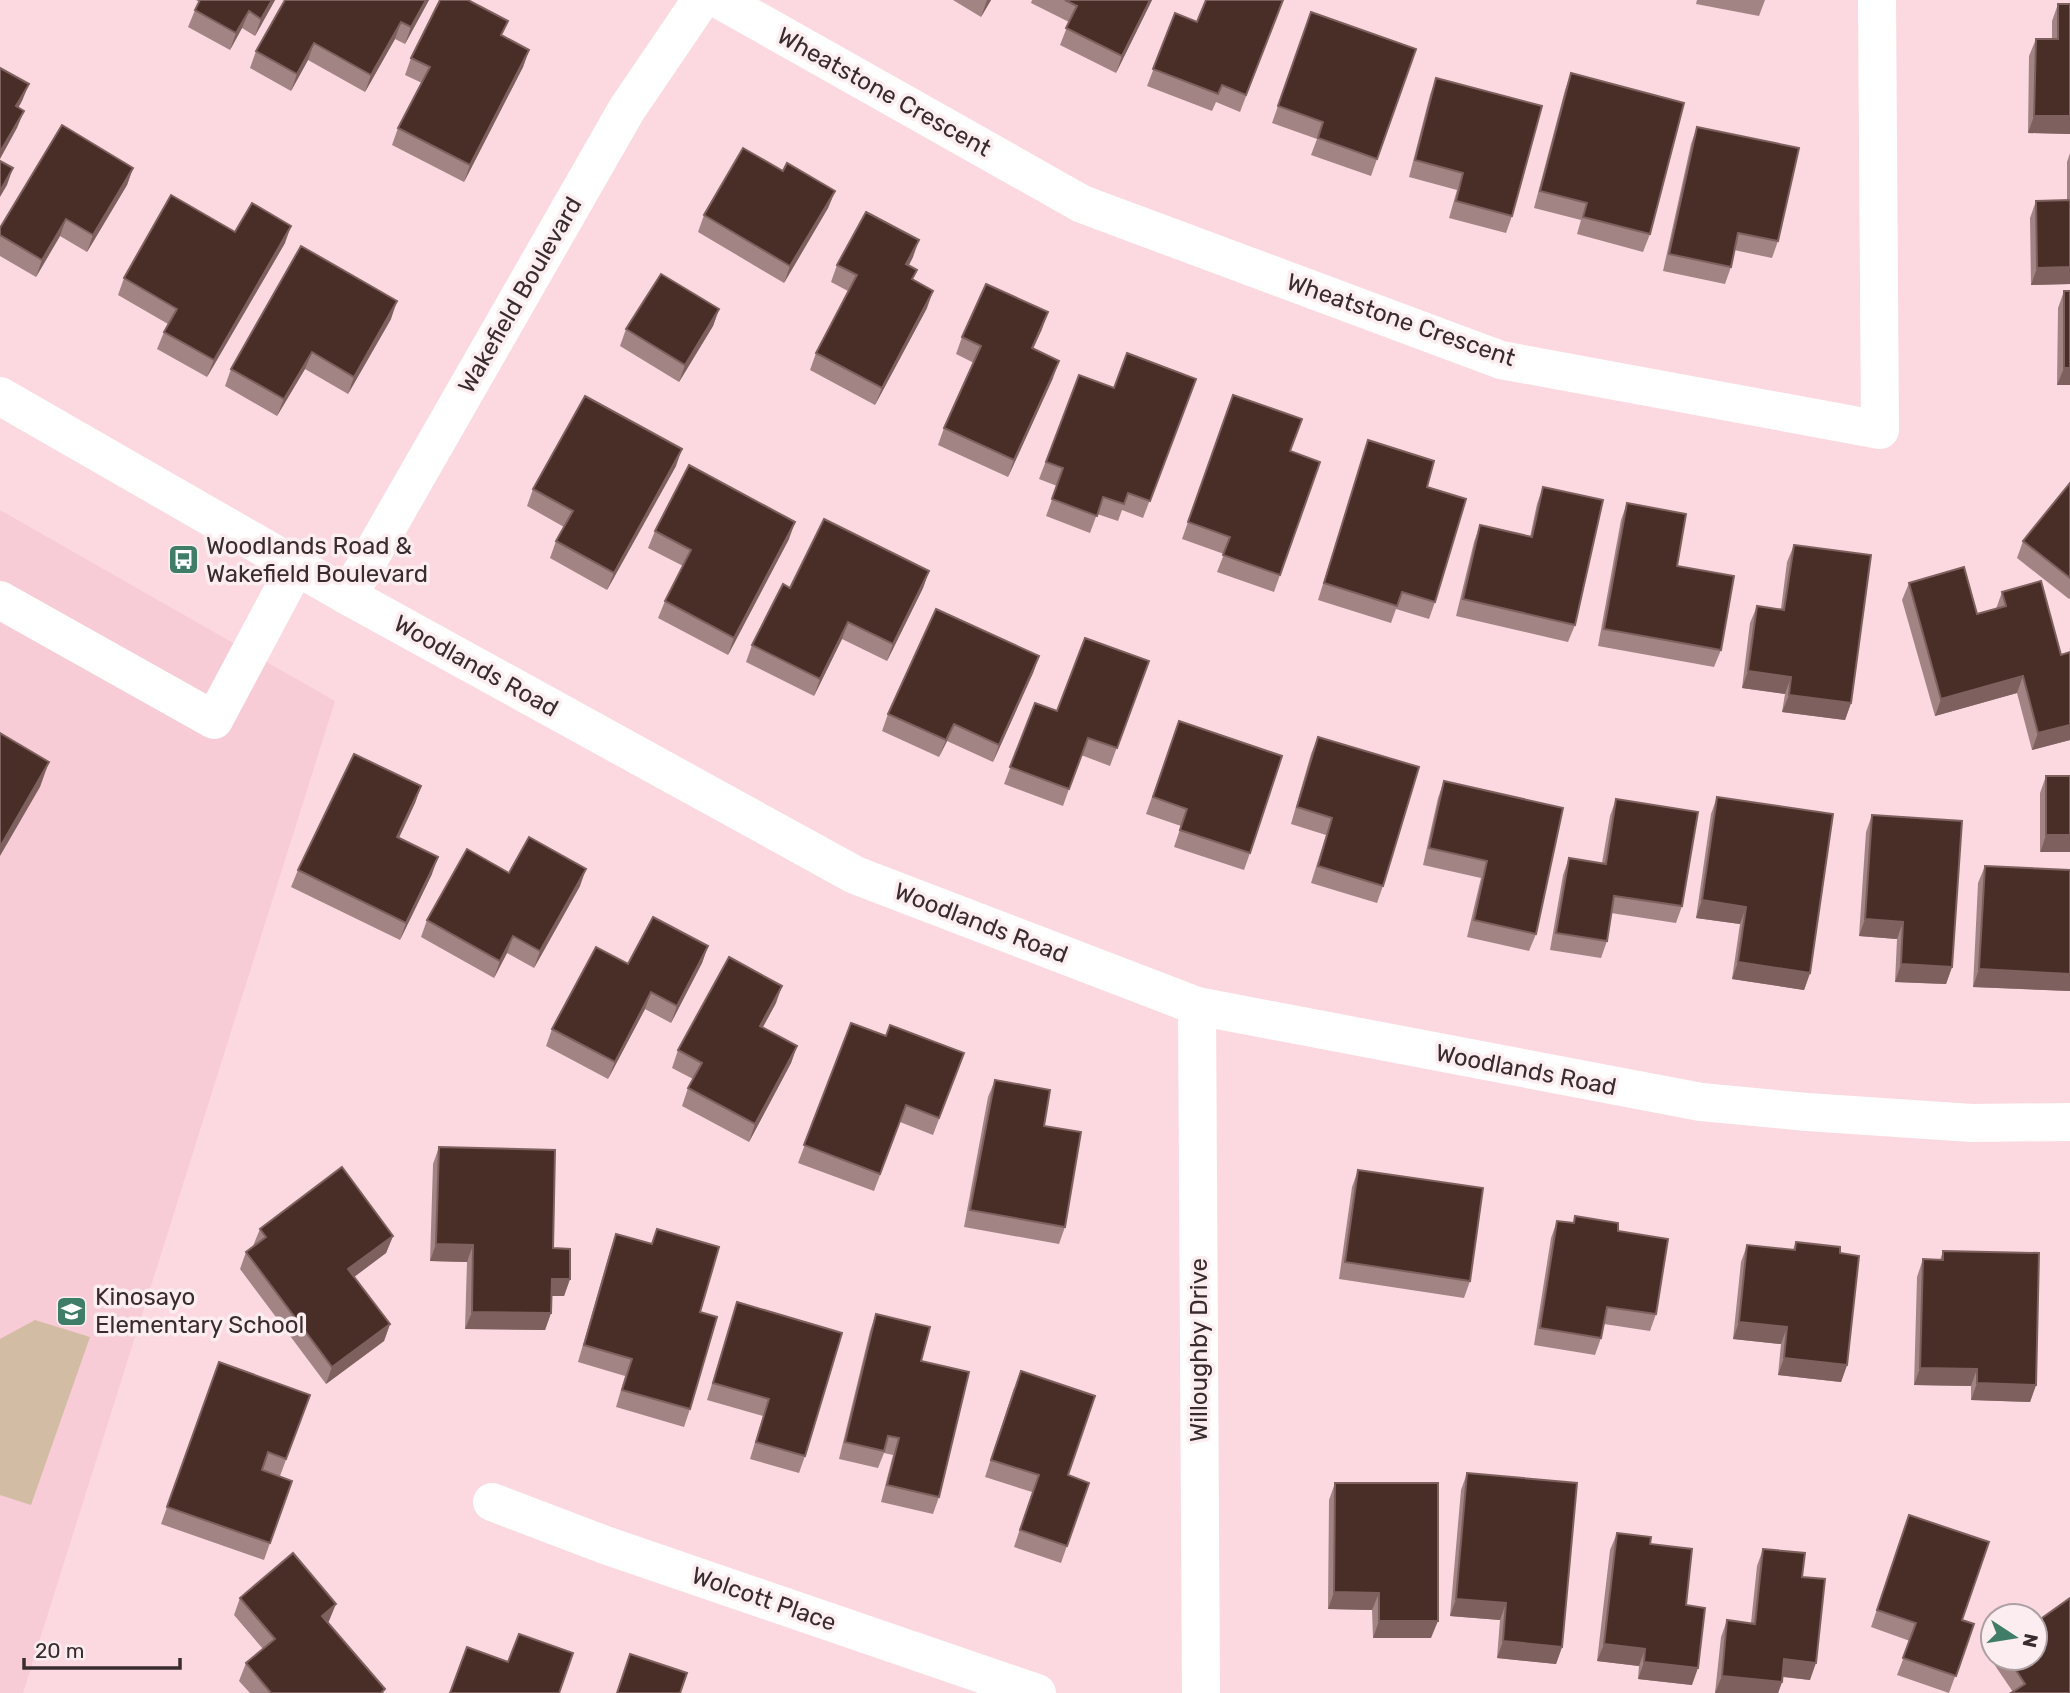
<svg xmlns="http://www.w3.org/2000/svg" width="2070" height="1693" viewBox="0 0 2070 1693" font-family="Rubik,sans-serif">
  <style>
    .built { fill: #f7ccd6 }
    .green { fill: #d2bca4 }
    .lines { fill: none; stroke-linecap: round; stroke-linejoin: round }
    .minor { stroke: #fff; stroke-width: 38 }
    .wall { fill: #a28484 }
    .shaded-wall { fill: #7e615f }
    .building { fill: #482e27; stroke: #7e615f; stroke-width: 2 }
    .labels { text-anchor: middle; dominant-baseline: central; stroke-width: 7; stroke-linejoin: round; paint-order: stroke }
    .street-label { font-size: 24px; fill: #392c2f; stroke: #fbedf0 }
    .poi-label { font-size: 24px; fill: #392c2f; stroke: #fbedf0; text-anchor: start }
  </style>
  <rect width="100%" height="100%" fill="#fcd9e1"/>
  <!-- built -->
  <path class="built" d="M0 510 335 701 23 1693H0Z"/>
  <!-- green -->
  <path class="green" d="M35 1320 90 1337 31 1505 0 1495V1339Z"/>
  <g class="lines">
    <!-- minor -->
    <g class="minor">
      <path d="M720 0 1082 204 1501 360 1880 430 1877 0"/>
      <path d="M0 396 348 596 855 875 1197 1006 1701 1102 1807 1112 1972 1123 2070 1122"/>
      <path d="M348 596 627 109 701 0"/>
      <path d="M0 600 214 720 296 566"/>
      <path d="M1197 1006 1201 1693"/>
      <path d="M492 1502 605 1545 1037 1693"/>
    </g>
  </g>
  <!-- wall -->
  <g class="wall">
    <path d="M196 0H275L255 36 242 28 230 50 188 27 195 10 199 2Z"/>
    <path d="M429 0 405 44 395 39 365 92 308 60 291 91 250 68 256 51Z"/>
    <path d="M953 0H991L981 17Z"/>
    <path d="M1032 0H1152L1116 73 1060 45 1069 22 1031 3Z"/>
    <path d="M1283 0 1240 112 1216 102 1212 111 1147 86 1175 13 1197 22Z"/>
    <path d="M1697 0H1765L1759 16 1696 4Z"/>
    <path d="M2058 4H2070V134L2028 133 2029 56 2036 39H2052V21Z"/>
    <path d="M1311 12 1416 49 1371 176 1311 155 1317 139 1272 123Z"/>
    <path d="M503 36 529 50 523 67 464 182 392 145 398 128 422 83 405 75 411 58Z"/>
    <path d="M1571 73 1650 234 1643 252 1577 234 1581 220 1534 208 1565 90Z"/>
    <path d="M1436 78 1512 216 1506 233 1449 218 1457 190 1409 177 1430 95Z"/>
    <path d="M1697 127 1778 241 1772 258 1734 250 1731 267 1725 284 1663 271 1691 144Z"/>
    <path d="M2070 153V284L2031 285 2030 218 2036 201 2067 200V162Z"/>
    <path d="M133 168 127 185 87 252 60 236 36 277 0 256V228Z"/>
    <path d="M783 171 835 191 828 208 784 283 698 232 704 215Z"/>
    <path d="M235 232 285 243 207 377 157 349 164 332 168 324 118 295 124 278Z"/>
    <path d="M913 257 909 265 913 280 927 308 875 405 810 370 816 353 848 291 831 282 837 265Z"/>
    <path d="M2064 291H2070V385H2057L2058 308Z"/>
    <path d="M719 309 713 326 679 382 620 346 626 329Z"/>
    <path d="M391 319 348 394 305 369 277 416 225 386 231 369Z"/>
    <path d="M1042 329 1033 349 1053 378 1008 477 938 445 944 428 974 363 956 354 962 337Z"/>
    <path d="M1079 375 1114 388 1196 379 1143 518 1122 510 1118 521 1097 514 1090 533 1046 516 1057 486 1039 479Z"/>
    <path d="M1233 395 1290 451 1320 462 1274 592 1217 572 1224 554 1182 539Z"/>
    <path d="M1368 440 1435 602 1429 619 1396 609 1391 623 1318 600Z"/>
    <path d="M676 466 607 590 550 558 556 541 564 527 527 506 533 489Z"/>
    <path d="M2070 483V598L2069 599 2017 558 2023 541Z"/>
    <path d="M1543 487 1575 625 1568 642 1456 616 1474 542 1480 525 1530 537 1537 504Z"/>
    <path d="M1627 503 1677 566 1721 650 1714 667 1598 646 1621 520Z"/>
    <path d="M655 531 789 539 728 655 658 618 665 601 683 566 648 548Z"/>
    <path d="M1794 545 1851 703 1845 720 1782 712 1785 694 1742 688 1750 623 1757 606 1781 609 1787 562Z"/>
    <path d="M929 571 923 588 887 661 842 639 814 696 746 662 752 645 790 588Z"/>
    <path d="M1909 583 1977 614 1996 609 2002 592 2061 655 2070 652V740L2032 750 2017 693 1935 716 1902 600Z"/>
    <path d="M1039 656 1033 673 993 762 947 741 939 757 882 731 888 714Z"/>
    <path d="M1149 661 1110 766 1081 755 1063 806 1004 784 1035 703 1057 711Z"/>
    <path d="M1179 721 1250 853 1244 870 1174 847 1181 826 1146 814Z"/>
    <path d="M1318 737 1383 886 1377 903 1311 883 1326 835 1291 824 1311 754Z"/>
    <path d="M2046 776H2070L2040 852V793Z"/>
    <path d="M1444 781 1536 934 1529 951 1467 937 1481 878 1423 865 1438 798Z"/>
    <path d="M421 786 415 803 399 838 432 874 400 940 291 887 298 870Z"/>
    <path d="M1717 797 1810 973 1804 990 1732 979 1740 924 1696 918 1711 814Z"/>
    <path d="M1616 799 1682 906 1676 923 1611 913 1607 941 1601 958 1550 950 1563 875 1569 858 1602 863 1610 816Z"/>
    <path d="M1872 815 1952 967 1946 984 1895 982 1897 939 1859 936 1866 832Z"/>
    <path d="M1985 866 2070 870V991L1973 987 1978 883Z"/>
    <path d="M509 873 580 886 534 968 507 953 494 978 421 937 427 920Z"/>
    <path d="M708 946 702 963 671 1023 645 1009 608 1079 546 1046 552 1029 628 964Z"/>
    <path d="M776 1003 763 1027 797 1046 791 1063 749 1142 682 1106 688 1088 693 1079 672 1068 678 1050Z"/>
    <path d="M851 1023 886 1036 890 1025 964 1053 933 1135 900 1122 874 1191 798 1163Z"/>
    <path d="M995 1080 1044 1126 1065 1227 1059 1244 964 1227 988 1097Z"/>
    <path d="M439 1147 553 1248 570 1279 564 1296H552L551 1313 545 1330 465 1329 467 1262 430 1261 433 1164Z"/>
    <path d="M1358 1170 1470 1281 1464 1298 1339 1279 1352 1187Z"/>
    <path d="M1575 1216 1656 1314 1650 1331 1604 1324 1601 1338 1595 1355 1534 1345 1551 1238 1557 1221 1573 1223Z"/>
    <path d="M260 1229 393 1236 386 1253 354 1277 390 1324 384 1341 326 1384 240 1269 246 1252 253 1246Z"/>
    <path d="M616 1234 700 1312 690 1409 684 1427 616 1407 625 1376 578 1362 610 1251Z"/>
    <path d="M1796 1242 1840 1253 1847 1365 1841 1382 1778 1375 1781 1344 1733 1339 1741 1262 1747 1245 1793 1250Z"/>
    <path d="M1943 1251 2036 1385 2030 1402 1971 1400V1386L1914 1385 1917 1277 1923 1259 1940 1260Z"/>
    <path d="M737 1302 805 1456 799 1473 750 1459 763 1416 707 1400Z"/>
    <path d="M876 1314 921 1361 939 1497 933 1514 881 1502 893 1455 884 1453 878 1468 839 1459 870 1331Z"/>
    <path d="M219 1362 310 1395 280 1476 262 1470 292 1481 264 1560 161 1524Z"/>
    <path d="M1014 1388 1068 1475 1089 1483 1061 1563 1014 1547 1032 1492 985 1477Z"/>
    <path d="M1467 1473 1562 1647 1556 1664 1497 1658 1500 1620 1450 1616 1461 1490Z"/>
    <path d="M1335 1483 1431 1638H1373L1372 1610 1328 1609 1329 1500Z"/>
    <path d="M1903 1532 1962 1620 1974 1624 1949 1693 1897 1675 1910 1641 1871 1627Z"/>
    <path d="M1617 1533 1650 1544 1692 1685 1638 1679 1639 1666 1597 1661 1610 1550Z"/>
    <path d="M1763 1549 1802 1577 1810 1680 1782 1677V1682L1778 1693H1715L1721 1637 1727 1620 1751 1623 1757 1566Z"/>
    <path d="M240 1598 329 1621 328 1622 384 1693H250L239 1681 246 1663 263 1649 234 1615Z"/>
    <path d="M1996 1658H2035L2070 1693 2013 1692 1994 1664Z"/>
  </g>
  <!-- shaded-wall -->
  <g class="shaded-wall">
    <path d="M272 0H275L255 36 261 19Z"/>
    <path d="M426 0H429L405 44 411 27Z"/>
    <path d="M987 0H991L981 17Z"/>
    <path d="M1150 0H1152L1116 73 1122 56Z"/>
    <path d="M249 11 242 28 230 50 236 33Z"/>
    <path d="M401 22 395 39 365 92 371 75Z"/>
    <path d="M314 43 308 60 291 91 297 74Z"/>
    <path d="M529 50 523 67 464 182 470 165Z"/>
    <path d="M29 84 22 101 10 123 16 106Z"/>
    <path d="M24 111 17 128 0 159V152Z"/>
    <path d="M2034 116H2070V134L2028 133Z"/>
    <path d="M13 168 7 185 0 197V191Z"/>
    <path d="M133 168 127 185 87 252 93 235Z"/>
    <path d="M835 191 828 208 784 283 790 266Z"/>
    <path d="M66 219 60 236 36 277 42 260Z"/>
    <path d="M291 226 285 243 207 377 214 360Z"/>
    <path d="M919 240 913 257 900 281 906 264Z"/>
    <path d="M2070 267V284L2031 285 2037 268Z"/>
    <path d="M933 291 927 308 875 405 882 388Z"/>
    <path d="M397 301 391 319 348 394 354 377Z"/>
    <path d="M719 309 713 326 679 382 685 365Z"/>
    <path d="M1048 312 1042 329 1025 365 1032 348Z"/>
    <path d="M312 352 305 369 277 416 284 399Z"/>
    <path d="M1059 361 1053 378 1008 477 1014 460Z"/>
    <path d="M2064 368H2070V385H2057Z"/>
    <path d="M682 449 676 466 607 590 614 573Z"/>
    <path d="M795 522 789 539 728 655 734 638Z"/>
    <path d="M929 571 923 588 887 661 893 644Z"/>
    <path d="M848 622 842 639 814 696 820 679Z"/>
    <path d="M1039 656 1033 673 993 762 999 745Z"/>
    <path d="M1748 671 1791 677 1785 694 1742 688Z"/>
    <path d="M2023 676 2017 693 1935 716 1941 699Z"/>
    <path d="M1789 695 1851 703 1845 720 1782 712Z"/>
    <path d="M954 724 947 741 939 757 946 740Z"/>
    <path d="M2070 725V740L2032 750 2038 733Z"/>
    <path d="M49 762 40 787 0 856V847Z"/>
    <path d="M421 786 415 803 391 854 397 837Z"/>
    <path d="M2046 835H2070V852H2040Z"/>
    <path d="M438 857 432 874 400 940 406 923Z"/>
    <path d="M586 869 580 886 534 968 540 951Z"/>
    <path d="M1702 900 1746 907 1740 924 1696 918Z"/>
    <path d="M1865 919 1903 922 1897 939 1859 936Z"/>
    <path d="M513 936 507 953 494 978 500 961Z"/>
    <path d="M708 946 702 963 671 1023 677 1006Z"/>
    <path d="M1738 962 1810 973 1804 990 1732 979Z"/>
    <path d="M1901 964 1952 967 1946 984 1895 982Z"/>
    <path d="M1979 969 2070 974V991L1973 987Z"/>
    <path d="M782 986 776 1003 754 1043 760 1026Z"/>
    <path d="M651 992 645 1009 608 1079 615 1062Z"/>
    <path d="M797 1046 791 1063 749 1142 755 1124Z"/>
    <path d="M393 1236 386 1253 342 1286 348 1269Z"/>
    <path d="M436 1244 473 1245 467 1262 430 1261Z"/>
    <path d="M552 1279H570L564 1296H546Z"/>
    <path d="M472 1312 551 1313 545 1330 465 1329Z"/>
    <path d="M1739 1322 1787 1327 1781 1344 1733 1339Z"/>
    <path d="M390 1324 384 1341 326 1384 332 1367Z"/>
    <path d="M1784 1358 1847 1365 1841 1382 1778 1375Z"/>
    <path d="M1920 1368 1977 1369 1971 1386 1914 1385Z"/>
    <path d="M1977 1383 2036 1385 2030 1402 1971 1400Z"/>
    <path d="M1334 1592 1379 1593 1372 1610 1328 1609Z"/>
    <path d="M1456 1599 1506 1603 1500 1620 1450 1616Z"/>
    <path d="M336 1604 329 1621 316 1633 322 1616Z"/>
    <path d="M1379 1621H1438L1431 1638H1373Z"/>
    <path d="M1503 1641 1562 1647 1556 1664 1497 1658Z"/>
    <path d="M1604 1644 1645 1649 1639 1666 1597 1661Z"/>
    <path d="M1784 1659 1816 1663 1810 1680 1778 1676Z"/>
    <path d="M1644 1662 1698 1668 1692 1685 1638 1679Z"/>
    <path d="M1722 1676 1782 1682 1778 1693H1715Z"/>
  </g>
  <!-- building -->
  <g class="building">
    <path d="M200 0H272L261 19 249 11 236 33 195 10Z"/>
    <path d="M285 0H426L411 27 401 22 371 75 314 43 297 74 256 51Z"/>
    <path d="M440 0H468L508 21 501 35 529 50 470 165 398 128 430 67 411 58Z"/>
    <path d="M1065 0H1150L1122 56 1066 28 1077 6Z"/>
    <path d="M1206 0H1283L1246 95 1222 85 1218 94 1153 69 1175 13 1197 22Z"/>
    <path d="M2058 4H2070V116H2034L2036 39H2058Z"/>
    <path d="M1311 12 1416 49 1377 159 1318 138 1323 122 1278 106Z"/>
    <path d="M0 68 29 84 16 106 24 111 0 152Z"/>
    <path d="M1571 73 1684 103 1650 234 1583 217 1587 203 1540 191Z"/>
    <path d="M1436 78 1542 106 1512 216 1456 201 1463 173 1415 160Z"/>
    <path d="M62 125 133 168 93 235 66 219 42 260 0 235V228Z"/>
    <path d="M1697 127 1799 148 1778 241 1738 233 1731 267 1669 254Z"/>
    <path d="M743 148 783 171 787 163 835 191 790 266 704 215Z"/>
    <path d="M0 161 13 168 0 191Z"/>
    <path d="M171 195 235 232 252 203 291 226 214 360 164 332 177 309 124 278Z"/>
    <path d="M2070 200V267L2037 268 2036 201Z"/>
    <path d="M866 212 919 240 906 264 917 270 912 279 933 291 882 388 816 353 857 275 837 265Z"/>
    <path d="M301 246 397 301 354 377 312 352 284 399 231 369Z"/>
    <path d="M661 274 719 309 685 365 626 329Z"/>
    <path d="M986 284 1048 312 1032 348 1059 361 1014 460 944 428 981 346 962 337Z"/>
    <rect x="2064" y="291" width="6" height="77"/>
    <path d="M1127 353 1196 379 1150 501 1128 493 1124 504 1103 497 1097 516 1052 499 1063 468 1046 462 1079 375 1114 388Z"/>
    <path d="M1233 395 1302 419 1290 451 1320 462 1280 575 1223 555 1230 537 1188 522Z"/>
    <path d="M585 396 682 449 614 573 556 541 573 511 533 489Z"/>
    <path d="M1368 440 1434 461 1427 487 1466 499 1435 602 1402 592 1397 606 1324 583Z"/>
    <path d="M689 465 795 522 734 638 665 601 691 550 655 531Z"/>
    <path d="M2070 483V578L2023 541Z"/>
    <path d="M1543 487 1603 500 1575 625 1463 599 1480 525 1532 537Z"/>
    <path d="M1627 503 1686 514 1677 566 1734 576 1721 650 1604 629Z"/>
    <path d="M824 519 929 571 893 644 848 622 820 679 752 645 783 584 790 588Z"/>
    <path d="M1794 545 1871 555 1851 703 1789 695 1791 677 1748 671 1757 606 1784 610Z"/>
    <path d="M1964 567 1977 614 2006 606 2002 592 2041 581 2061 655 2070 652V725L2038 733 2023 676 1941 699 1909 583Z"/>
    <path d="M936 609 1039 656 999 745 954 724 946 740 888 714Z"/>
    <path d="M1085 638 1149 661 1117 748 1088 738 1069 789 1010 767 1035 703 1057 711Z"/>
    <path d="M1179 721 1282 756 1250 853 1180 830 1187 809 1153 797Z"/>
    <path d="M0 733 49 762 0 847Z"/>
    <path d="M1318 737 1419 767 1383 886 1318 866 1332 818 1297 807Z"/>
    <path d="M354 754 421 786 397 837 438 857 406 923 298 870Z"/>
    <rect x="2046" y="776" width="24" height="59"/>
    <path d="M1444 781 1563 808 1536 934 1474 920 1487 861 1429 848Z"/>
    <path d="M1717 797 1833 814 1810 973 1738 962 1746 907 1702 900Z"/>
    <path d="M1616 799 1698 812 1682 906 1614 896 1607 941 1556 933 1569 858 1606 864Z"/>
    <path d="M1872 815 1962 821 1952 967 1901 964 1903 922 1865 919Z"/>
    <path d="M529 837 586 869 540 951 513 936 500 961 427 920 467 849 509 873Z"/>
    <path d="M1985 866 2070 870V974L1979 969Z"/>
    <path d="M653 917 708 946 677 1006 651 992 615 1062 552 1029 596 947 628 964Z"/>
    <path d="M729 957 782 986 760 1026 797 1046 755 1124 688 1088 702 1063 678 1050Z"/>
    <path d="M851 1023 886 1036 890 1025 964 1053 939 1118 906 1105 880 1174 804 1145Z"/>
    <path d="M995 1080 1050 1090 1044 1126 1081 1132 1065 1227 970 1210Z"/>
    <path d="M439 1147 555 1150 553 1248 570 1249V1279H552L551 1313 472 1312 473 1245 436 1244Z"/>
    <path d="M342 1167 393 1236 348 1269 390 1324 332 1367 246 1252 266 1237 260 1229Z"/>
    <path d="M1358 1170 1483 1188 1470 1281 1345 1262Z"/>
    <path d="M1575 1216 1618 1223V1231L1668 1239 1656 1314 1607 1307 1601 1338 1540 1328 1557 1221 1574 1223Z"/>
    <path d="M657 1229 719 1247 700 1312 717 1317 690 1409 622 1390 632 1359 584 1345 616 1234 652 1244Z"/>
    <path d="M1796 1242 1840 1247V1253L1859 1256 1847 1365 1784 1358 1787 1327 1739 1322 1747 1245 1795 1250Z"/>
    <path d="M1943 1251 2039 1253 2036 1385 1977 1383V1369L1920 1368 1923 1259 1943 1260Z"/>
    <path d="M737 1302 842 1333 805 1456 756 1442 769 1399 713 1383Z"/>
    <path d="M876 1314 930 1327 921 1361 969 1372 939 1497 887 1485 899 1438 888 1436 884 1451 845 1442Z"/>
    <path d="M219 1362 310 1395 286 1459 268 1452 262 1470 292 1481 270 1543 167 1507Z"/>
    <path d="M1021 1371 1095 1396 1068 1475 1089 1483 1067 1546 1020 1530 1039 1475 991 1460Z"/>
    <path d="M1467 1473 1577 1483 1562 1647 1503 1641 1506 1603 1456 1599Z"/>
    <path d="M1335 1483H1438V1621H1379V1593L1334 1592Z"/>
    <path d="M1909 1515 1989 1542 1962 1620 1974 1624 1956 1676 1903 1658 1916 1623 1877 1610Z"/>
    <path d="M1617 1533 1651 1537 1650 1544 1692 1549 1686 1605 1705 1608 1698 1668 1644 1662 1645 1649 1604 1644Z"/>
    <path d="M1763 1549 1805 1553 1802 1577 1825 1579 1816 1663 1784 1659 1782 1682 1722 1676 1727 1620 1755 1624Z"/>
    <path d="M293 1553 336 1604 322 1616 385 1689 381 1693H271L246 1663 275 1639 240 1598Z"/>
    <path d="M2070 1598V1693H2011L2025 1684 2008 1658H2035V1623Z"/>
    <path d="M519 1634 573 1653 559 1693H450L467 1647 508 1662Z"/>
    <path d="M630 1654 687 1673 680 1693H617Z"/>
  </g>
  <!-- icons -->
  <defs>
    <symbol id="bus-square" viewBox="-11 -11 22 22"><rect x="-9" y="-9" width="18" height="18" rx="4" fill="#407d69" stroke="#fbedf0"/><path d="M-5-6H5V4H4V6H2V4H-2V6H-4V4H-5ZM-3.5-4V0h7V-4ZM-3.5 1.2v1.5H-2V1.2ZM2 1.2v1.5H3.5V1.2Z" fill="#fff"/></symbol>
    <symbol id="school-square" viewBox="-11 -11 22 22"><rect x="-9" y="-9" width="18" height="18" rx="4" fill="#407d69" stroke="#fbedf0"/><path d="M0-5L7-2L0 1L-7-2ZM-4 1L0 2.5L4 1V4Q0 6-4 4Z" fill="#fff"/></symbol>
  </defs>
  <g fill-rule="evenodd">
    <use href="#bus-square" x="166" y="542" width="35" height="35"/>
    <use href="#school-square" x="54" y="1294" width="35" height="35"/>
  </g>
  <g class="labels">
    <!-- street labels -->
    <g class="street-label">
      <text transform="translate(884 92) rotate(29)">Wheatstone Crescent</text>
      <text transform="translate(520 295) rotate(-60)">Wakefield Boulevard</text>
      <text transform="translate(1401 320) rotate(19)">Wheatstone Crescent</text>
      <text transform="translate(476 666) rotate(29)">Woodlands Road</text>
      <text transform="translate(981 923) rotate(21)">Woodlands Road</text>
      <text transform="translate(1526 1070) rotate(11)">Woodlands Road</text>
      <text transform="translate(1199 1350) rotate(-90)">Willoughby Drive</text>
      <text transform="translate(764 1599) rotate(19)">Wolcott Place</text>
    </g>
    <!-- poi labels -->
    <g class="poi-label">
      <text x="206" y="546">Woodlands Road &amp;<tspan x="206" dy="28">Wakefield Boulevard</tspan></text>
      <text x="95" y="1297">Kinosayo<tspan x="95" dy="28">Elementary School</tspan></text>
    </g>
  </g>
  <!-- north arrow -->
  <g transform="translate(2014 1637) rotate(102)"><circle r="33" fill="#fbedf0" stroke="#ada0a3" stroke-width="2"/>
  <path d="M0-5L12 26L0 18L-12 26Z" fill="#407d69"/>
  <text y="-10" font-size="19" font-weight="bold" text-anchor="middle" fill="#392c2f">N</text>
  </g>
  <!-- scale -->
  <path d="M24 1658v10h156v-10" fill="none" stroke="#392c2f" stroke-width="3.5"/>
  <text x="35" y="1658" font-size="21" fill="#392c2f" stroke="#fbedf0" stroke-width="5" paint-order="stroke">20 m</text>
</svg>
